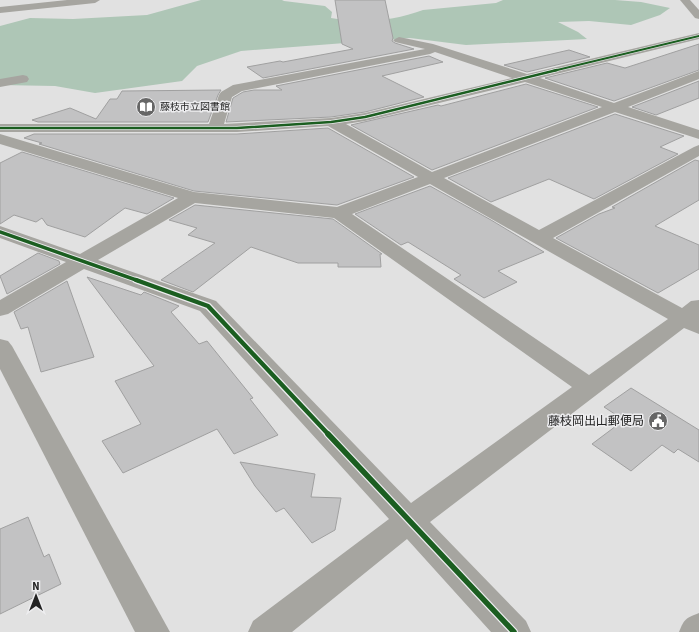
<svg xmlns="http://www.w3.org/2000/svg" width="699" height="632" viewBox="0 0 699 632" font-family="'Source Sans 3','Noto Sans JP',sans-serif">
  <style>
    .forest { fill: #aec6b6 }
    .building { fill: #c2c2c3; stroke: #a0a0a0 }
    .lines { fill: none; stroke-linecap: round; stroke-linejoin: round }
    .minor { fill: #a6a5a0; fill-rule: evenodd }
    .cycleway-far4-casing { stroke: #ededef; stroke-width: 3 }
    .cycleway-far3-casing { stroke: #ededef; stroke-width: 4 }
    .cycleway-far2-casing { stroke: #ededef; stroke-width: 5.5 }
    .cycleway-far1-casing { stroke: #ededef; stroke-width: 7 }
    .cycleway-casing { stroke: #ededef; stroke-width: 8 }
    .cycleway-far4 { stroke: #1b5e20; stroke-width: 2 }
    .cycleway-far3 { stroke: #1b5e20; stroke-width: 2.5 }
    .cycleway-far2 { stroke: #1b5e20; stroke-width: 3.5 }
    .cycleway-far1 { stroke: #1b5e20; stroke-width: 4.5 }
    .cycleway { stroke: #1b5e20; stroke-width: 5.5 }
    .labels { text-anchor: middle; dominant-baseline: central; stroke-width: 3; stroke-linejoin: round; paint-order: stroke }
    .far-poi-label { font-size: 10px; fill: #242424; stroke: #ededef; text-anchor: start }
    .poi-label { font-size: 12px; fill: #242424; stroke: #ededef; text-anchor: end }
  </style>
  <rect width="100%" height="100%" fill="#e1e1e1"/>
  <!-- forest -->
  <path class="forest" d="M201 0H282L284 1 325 6 332 12 331 18C362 24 393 21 423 10L496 3 503 0H615L641 2 670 8 660 15 631 25 589 21 558 22 578 32 587 39 466 45 410 38 241 51 197 66 182 81 95 93 55 86 0 85V26L30 18 73 19 147 15Z"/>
  <!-- building -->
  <g class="building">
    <path d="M335 0H385L393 38 392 41 395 43 414 49 263 78 247 67 280 61 283 62 353 49 342 44Z"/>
    <path d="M699 44V70L614 101 545 78 607 63 625 68Z"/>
    <path d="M569 50 590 57 527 72 504 65Z"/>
    <path d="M429 56 443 62 382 76 424 97 365 112 331 117 226 122 233 98 243 92 254 90H282L276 86Z"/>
    <path d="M699 81V98L656 115 632 107Z"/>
    <path d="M526 84 598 107 432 170 351 125 438 105 441 106Z"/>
    <path d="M221 90 218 95 208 122H38L32 120 70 108 96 119 110 99H117L122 91Z"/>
    <path d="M615 114 684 136 660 147 678 154 594 199 549 179 491 202 448 178Z"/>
    <path d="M328 128 414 177 337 205 194 191 39 144 42 143 24 138 34 134H237Z"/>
    <path d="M22 152 174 198 147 214 125 208 85 237 47 225 42 218 36 222 14 215 0 224V163Z"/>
    <path d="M695 160 699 161V200L655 226 699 245V269L658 293 556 238 599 214 615 208 612 207Z"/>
    <path d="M430 186 491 220 544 252 498 271 517 282 484 298 454 279 461 275 408 242 401 245 355 214Z"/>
    <path d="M195 205 333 219 382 254H380L381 267H338V263H298L251 247 193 292 161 280 215 243 188 235 197 228 169 220Z"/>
    <path d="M38 253 59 261 60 264 7 294 0 276Z"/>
    <path d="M87 277 141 295 144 292 179 306 171 312 199 344 207 341 253 398 250 399 278 435 234 454 217 429 123 473 102 441 141 424 115 381 154 366Z"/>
    <path d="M67 281 94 357 41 372 28 327 21 329 14 312Z"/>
    <path d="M631 388 699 430V462L678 449 674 453 662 445 631 471 592 444 624 420 604 407Z"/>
    <path d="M240 462 315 474 311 497 341 498 335 530 312 543 284 508 276 512 255 486Z"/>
    <path d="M28 517 44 557 49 554 61 584 0 614V529Z"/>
  </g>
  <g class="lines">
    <!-- minor -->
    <g class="minor">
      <path d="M67 0H100L95 3 0 13V7Z"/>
      <path d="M680 0H690L699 10V19L695 18Z"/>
      <path d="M699 33V39L540 78 614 103 699 71V79L628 107 699 130V139L615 112 444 178 539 230 694 147 699 145V156L553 238 682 308 691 301 699 300V334L684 328 430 522 526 621 531 632H491L407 539 292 632H248L253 621 389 519 200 311 84 269 8 314 0 316V300L66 262 0 238V226L80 254 178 198 0 144V134L194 192 337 207 418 177 328 126 237 132H0V124H209L219 95 221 92 233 85 425 49 395 42 393 40 399 37 433 44 527 74ZM435 52 512 78 365 113 331 118 224 124 232 97 242 91 430 54ZM525 82 602 107 432 172 346 124 365 121ZM430 184 668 319 589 375 352 214ZM195 203 334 218 572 387 411 503 216 301 98 260Z"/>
      <path d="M23 75 27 76 29 79 27 82 0 87V79Z"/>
      <path d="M0 339 8 341 12 346 170 632H135L0 369Z"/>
      <path d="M699 613V632H679C684 619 686 618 699 613Z"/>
    </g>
    <defs>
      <path id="cycleway-far4" d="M553 71 699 36"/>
      <path id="cycleway-far3" d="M0 128H237L331 122 365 117 557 70"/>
      <path id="cycleway-far2" d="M0 232 139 281"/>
      <path id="cycleway-far1" d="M136 280 208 306 329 435"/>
      <path id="cycleway" d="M328 434 514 632"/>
    </defs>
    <!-- cycleway-far4 casing -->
    <use href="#cycleway-far4" class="cycleway-far4-casing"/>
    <!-- cycleway-far3 casing -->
    <use href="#cycleway-far3" class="cycleway-far3-casing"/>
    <!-- cycleway-far2 casing -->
    <use href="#cycleway-far2" class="cycleway-far2-casing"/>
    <!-- cycleway-far1 casing -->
    <use href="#cycleway-far1" class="cycleway-far1-casing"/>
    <!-- cycleway casing -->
    <use href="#cycleway" class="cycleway-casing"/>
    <!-- cycleway-far4 -->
    <use href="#cycleway-far4" class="cycleway-far4"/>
    <!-- cycleway-far3 -->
    <use href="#cycleway-far3" class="cycleway-far3"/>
    <!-- cycleway-far2 -->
    <use href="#cycleway-far2" class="cycleway-far2"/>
    <!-- cycleway-far1 -->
    <use href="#cycleway-far1" class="cycleway-far1"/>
    <!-- cycleway -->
    <use href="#cycleway" class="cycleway"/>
  </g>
  <!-- icons -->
  <defs>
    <symbol id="library-disc" viewBox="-11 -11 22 22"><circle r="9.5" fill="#666" stroke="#ededef"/><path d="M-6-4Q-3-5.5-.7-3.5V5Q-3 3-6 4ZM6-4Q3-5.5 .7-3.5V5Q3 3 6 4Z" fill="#fff"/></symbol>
    <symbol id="civic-disc" viewBox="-11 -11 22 22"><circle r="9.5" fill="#666" stroke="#ededef"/><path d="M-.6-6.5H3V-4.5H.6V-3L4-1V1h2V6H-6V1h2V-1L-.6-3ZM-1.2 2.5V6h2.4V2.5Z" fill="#fff"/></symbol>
  </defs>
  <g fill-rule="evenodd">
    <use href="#library-disc" x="135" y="96" width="22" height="22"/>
    <use href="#civic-disc" x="647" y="410" width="22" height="22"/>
  </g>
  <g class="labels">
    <!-- far-poi labels -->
    <g class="far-poi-label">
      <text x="160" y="107">藤枝市立図書館</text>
    </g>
    <!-- poi labels -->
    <g class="poi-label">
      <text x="644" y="421">藤枝岡出山郵便局</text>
    </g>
  </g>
  <!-- north arrow -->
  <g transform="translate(36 596)" stroke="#ededef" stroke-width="3" paint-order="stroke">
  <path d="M0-3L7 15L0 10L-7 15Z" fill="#242424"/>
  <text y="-6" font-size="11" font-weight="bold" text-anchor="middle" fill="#242424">N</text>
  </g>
</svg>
